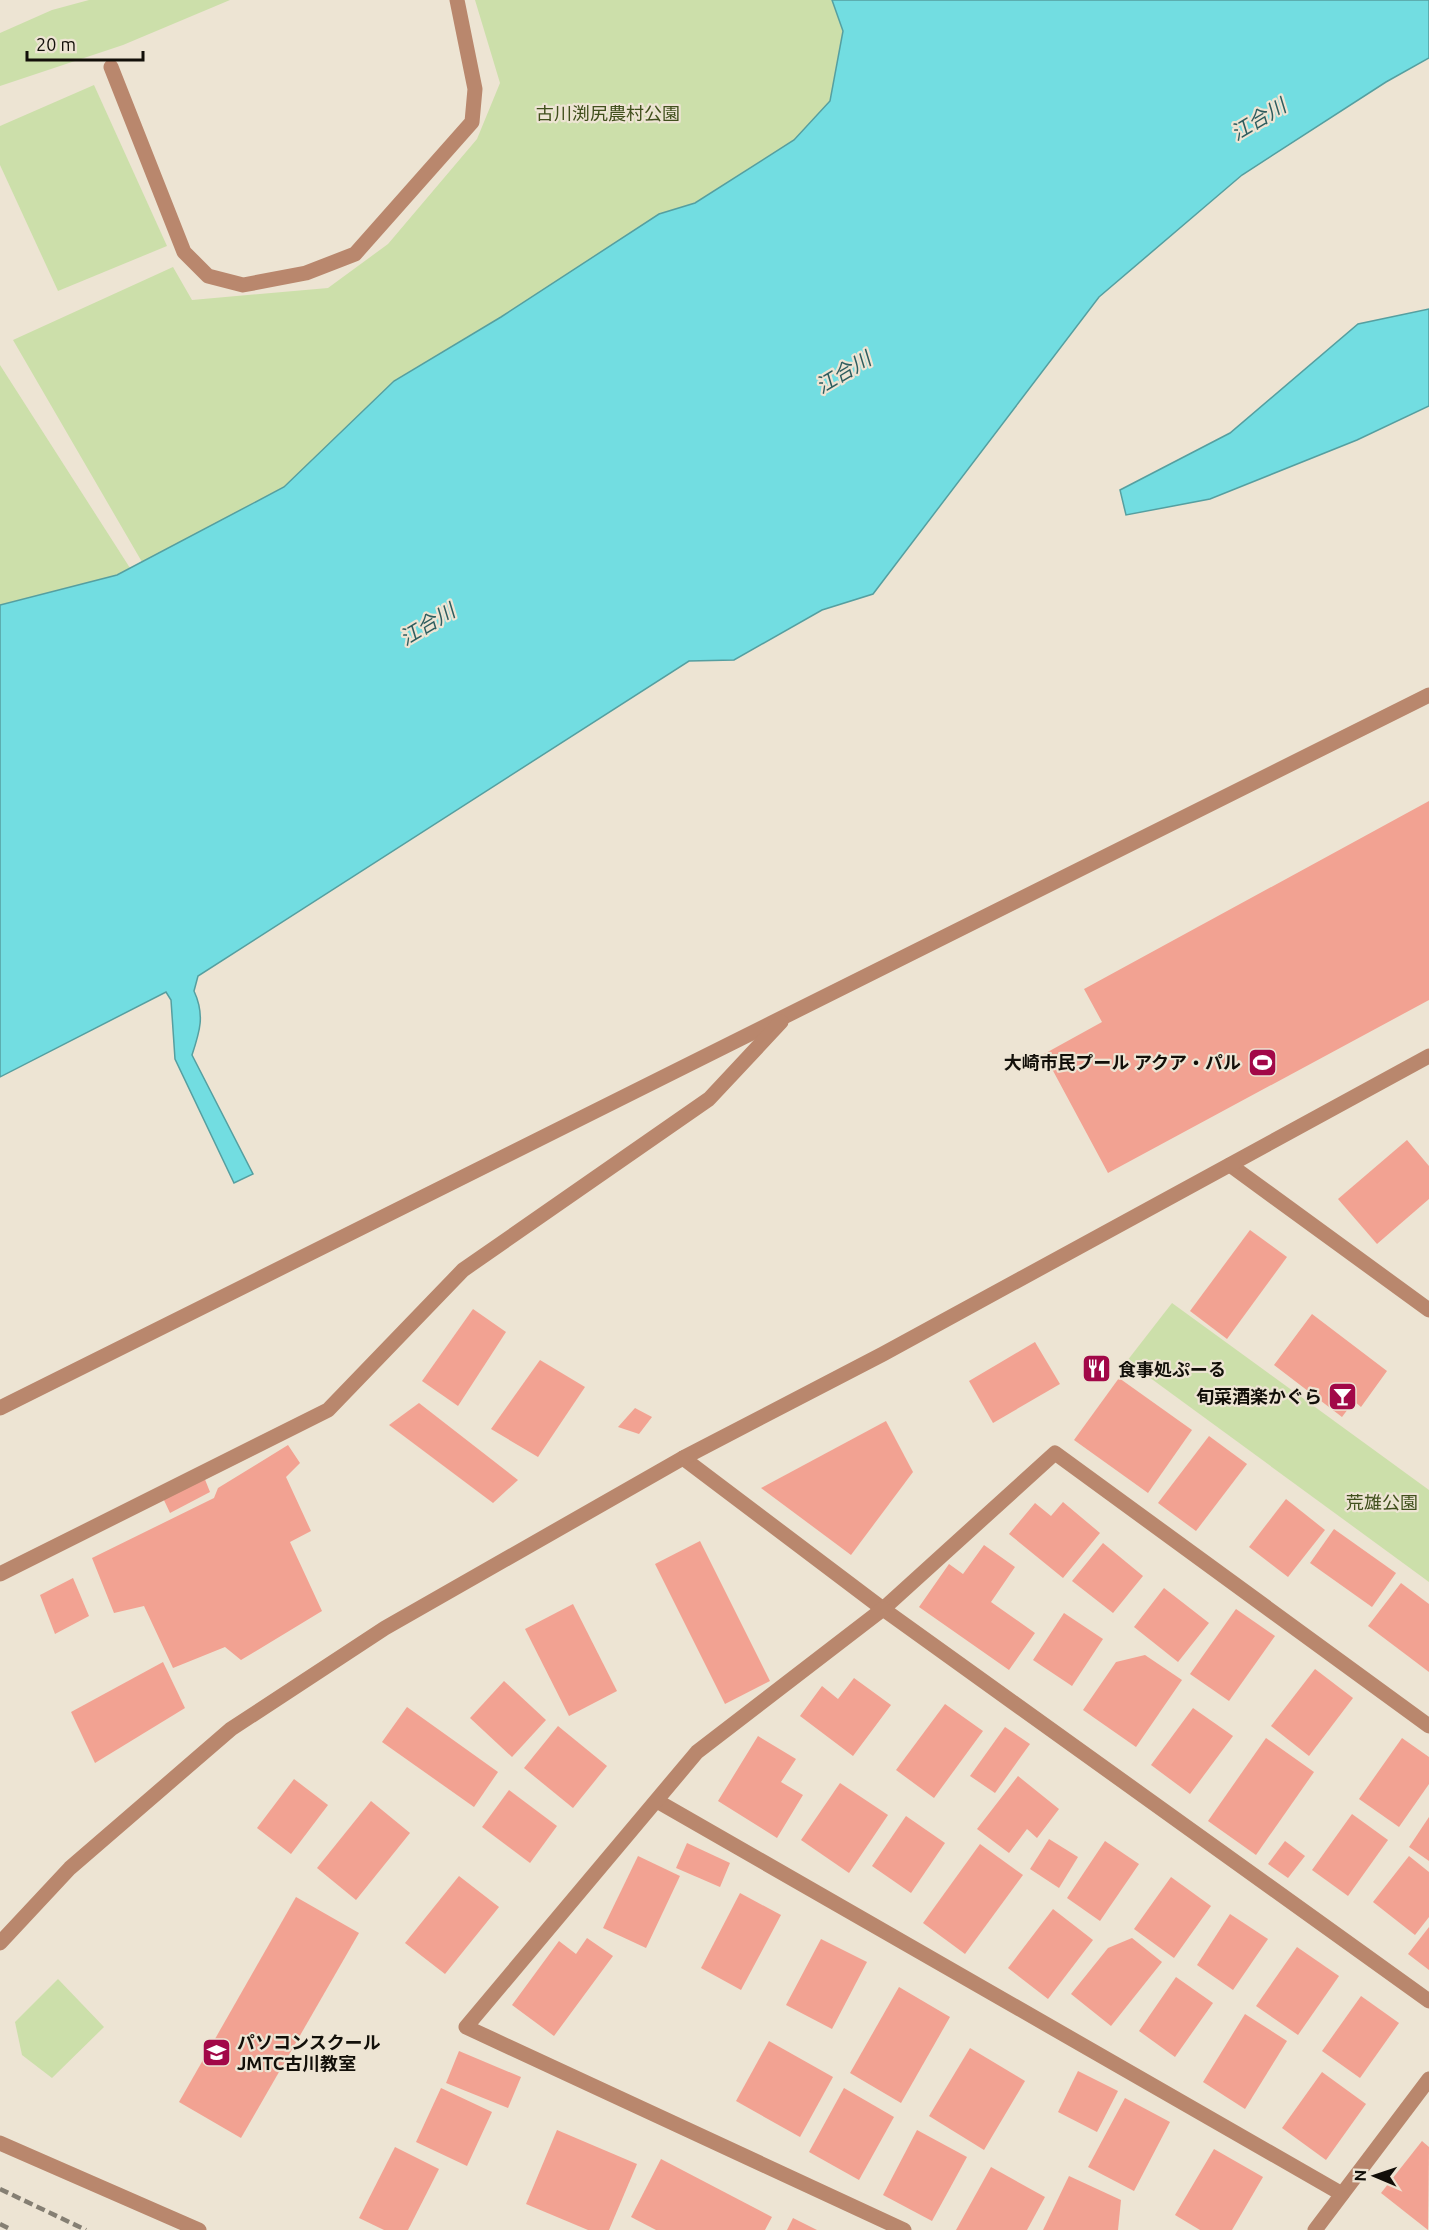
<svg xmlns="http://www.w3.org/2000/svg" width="1429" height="2230" viewBox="0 0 1429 2230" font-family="Ubuntu,'Noto Sans JP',sans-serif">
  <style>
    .green { fill: #ccdfaa }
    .water { fill: #72dde1; stroke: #559fa0; stroke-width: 1.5 }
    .building { fill: #f2a292 }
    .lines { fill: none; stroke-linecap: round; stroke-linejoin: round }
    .minor { stroke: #b9876d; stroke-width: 15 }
    .rail { stroke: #857f73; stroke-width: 4.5; stroke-dasharray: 9 4.5; stroke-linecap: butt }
    .labels { text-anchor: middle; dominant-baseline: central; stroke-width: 4.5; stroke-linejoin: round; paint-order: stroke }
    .park-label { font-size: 18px; fill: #404f1c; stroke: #ede4d3 }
    .poi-label { font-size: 18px; font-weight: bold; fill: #120f09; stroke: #ede4d3; text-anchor: end }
    .water-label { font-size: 20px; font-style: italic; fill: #2e5d5f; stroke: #ede4d3 }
  </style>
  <rect width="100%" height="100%" fill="#ede4d3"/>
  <!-- green -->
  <g class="green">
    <path d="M89 0H230L123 45 0 86V33L52 10Z"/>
    <path d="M475 0H832L843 30 830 101 794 140 695 203 659 214 501 317 394 381 284 487 142 562 13 340 173 267 192 300 328 288 388 244 477 139 500 83Z"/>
    <path d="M94 85 167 246 58 291 0 165V126Z"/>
    <path d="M0 365 130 568 117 575 0 605Z"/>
    <path d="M1172 1303 1429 1490V1582L1127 1361Z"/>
    <path d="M58 1979 104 2027 52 2078 22 2055 15 2022Z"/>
  </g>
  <!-- water -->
  <g class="water">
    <path d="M832 0H1429V58L1386 82 1242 175 1099 297 873 594 822 610 734 660 689 661 198 976 194 991C205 1015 200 1031 192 1055L253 1174 234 1183 175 1059 171 1000 166 992 0 1077V605L117 575 284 487 394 381 501 317 659 214 695 203 794 140 830 101 843 31Z"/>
    <path d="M1429 309V406L1357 440 1210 499 1126 515 1120 490 1230 433 1358 324Z"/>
  </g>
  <!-- building -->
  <g class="building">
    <path d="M1429 801V1000L1108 1173 1044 1054 1102 1022 1084 989Z"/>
    <path d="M1407 1140 1429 1166V1199L1377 1244 1338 1199Z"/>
    <path d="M1250 1230 1287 1257 1227 1339 1190 1311Z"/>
    <path d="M473 1309 506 1332 458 1406 422 1381Z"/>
    <path d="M1312 1314 1387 1371 1361 1407 1354 1401 1342 1417 1274 1365Z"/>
    <path d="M1035 1342 1060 1384 993 1423 969 1381Z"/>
    <path d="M540 1360 585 1387 538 1457 491 1429Z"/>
    <path d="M1119 1378 1192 1430 1148 1493 1074 1440Z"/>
    <path d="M419 1403 518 1480 493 1503 389 1425Z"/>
    <path d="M635 1408 652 1417 639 1434 618 1427Z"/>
    <path d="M886 1421 913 1472 851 1555 761 1488Z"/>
    <path d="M1209 1436 1247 1464 1196 1531 1158 1503Z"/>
    <path d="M288 1445 300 1463 286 1477 311 1531 290 1542 322 1611 241 1660 225 1647 173 1668 144 1606 114 1613 92 1558 214 1498 218 1488Z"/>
    <path d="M204 1477 210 1492 170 1513 163 1498Z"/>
    <path d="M1286 1499 1325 1530 1288 1577 1249 1547Z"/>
    <path d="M1063 1502 1100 1533 1063 1578 1009 1534 1035 1503 1051 1516Z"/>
    <path d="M1334 1529 1396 1573 1372 1607 1310 1563Z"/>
    <path d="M700 1541 770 1681 725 1704 655 1564Z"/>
    <path d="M1103 1543 1143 1576 1113 1613 1072 1581Z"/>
    <path d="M984 1545 1015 1567 991 1602 1035 1633 1009 1670 919 1607 949 1564 963 1574Z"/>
    <path d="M73 1578 89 1616 55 1634 40 1595Z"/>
    <path d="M1401 1583 1429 1604V1672L1368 1626Z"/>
    <path d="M1164 1588 1209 1623 1178 1662 1134 1627Z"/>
    <path d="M573 1604 617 1691 569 1716 525 1629Z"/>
    <path d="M1236 1609 1275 1636 1229 1701 1190 1674Z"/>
    <path d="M1064 1613 1103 1639 1072 1686 1033 1660Z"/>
    <path d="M1145 1655 1182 1680 1136 1747 1083 1710 1116 1662Z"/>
    <path d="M163 1662 185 1708 95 1763 71 1712Z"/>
    <path d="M1315 1669 1353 1698 1309 1756 1271 1726Z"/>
    <path d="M854 1678 891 1705 853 1756 800 1716 822 1686 838 1699Z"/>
    <path d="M504 1681 546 1720 512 1757 470 1718Z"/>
    <path d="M945 1704 983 1731 934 1798 896 1770Z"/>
    <path d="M407 1707 498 1772 474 1807 382 1742Z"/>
    <path d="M1193 1708 1233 1736 1190 1794 1151 1765Z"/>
    <path d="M558 1726 607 1766 573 1808 524 1768Z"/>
    <path d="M1005 1727 1030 1744 995 1793 970 1776Z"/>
    <path d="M758 1736 796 1759 781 1782 803 1795 777 1838 718 1801Z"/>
    <path d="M1266 1738 1314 1772 1256 1855 1208 1821Z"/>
    <path d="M1402 1738 1429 1757V1784L1399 1827 1359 1799Z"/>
    <path d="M1018 1776 1059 1809 1037 1838 1027 1829 1009 1853 977 1829Z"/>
    <path d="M294 1779 328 1805 291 1854 257 1828Z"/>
    <path d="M840 1783 888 1815 849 1873 801 1840Z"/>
    <path d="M509 1790 557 1826 530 1863 482 1827Z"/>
    <path d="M371 1801 410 1833 356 1900 317 1868Z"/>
    <path d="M1352 1814 1388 1840 1348 1896 1312 1870Z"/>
    <path d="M906 1816 945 1843 911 1893 872 1866Z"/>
    <path d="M1429 1817V1861L1409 1847Z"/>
    <path d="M1049 1839 1078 1857 1059 1888 1030 1869Z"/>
    <path d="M1105 1841 1139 1864 1100 1921 1067 1898Z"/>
    <path d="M1285 1841 1305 1856 1288 1878 1268 1864Z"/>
    <path d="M687 1843 730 1863 720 1887 676 1868Z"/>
    <path d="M980 1844 1023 1875 965 1954 923 1923Z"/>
    <path d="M638 1856 680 1876 646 1948 603 1928Z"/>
    <path d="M1409 1856 1429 1872V1917L1415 1935 1373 1902Z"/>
    <path d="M459 1876 499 1907 445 1974 405 1943Z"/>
    <path d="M1171 1877 1211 1906 1174 1958 1134 1929Z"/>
    <path d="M740 1893 781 1915 741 1990 701 1968Z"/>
    <path d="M296 1897 359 1933 241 2138 179 2102Z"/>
    <path d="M1053 1909 1093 1940 1048 1999 1008 1968Z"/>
    <path d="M1230 1914 1268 1939 1233 1990 1197 1965Z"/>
    <path d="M1429 1927V1970L1408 1954Z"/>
    <path d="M587 1938 613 1956 554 2036 512 2005 559 1941 576 1954Z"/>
    <path d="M1132 1938 1162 1962 1111 2026 1071 1994 1108 1948Z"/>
    <path d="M821 1939 867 1962 832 2029 786 2005Z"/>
    <path d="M1297 1947 1339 1976 1298 2035 1256 2006Z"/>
    <path d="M1176 1977 1213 2003 1175 2057 1139 2031Z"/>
    <path d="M899 1987 950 2017 901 2103 850 2073Z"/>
    <path d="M1361 1996 1399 2023 1360 2078 1322 2051Z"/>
    <path d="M1245 2014 1287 2041 1245 2109 1203 2082Z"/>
    <path d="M769 2041 833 2077 800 2137 736 2101Z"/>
    <path d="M970 2048 1025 2081 984 2150 929 2116Z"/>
    <path d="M459 2051 521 2077 508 2108 446 2083Z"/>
    <path d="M1078 2071 1118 2091 1097 2132 1058 2112Z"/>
    <path d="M1322 2072 1366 2104 1326 2160 1282 2128Z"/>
    <path d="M441 2088 492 2112 467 2166 416 2142Z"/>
    <path d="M844 2088 894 2117 859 2180 809 2152Z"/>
    <path d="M1125 2098 1170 2122 1134 2191 1088 2167Z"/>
    <path d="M557 2130 637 2164 609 2230H588L526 2204Z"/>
    <path d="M917 2130 967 2157 932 2221 883 2195Z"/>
    <path d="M1422 2141 1429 2147 1428 2230 1381 2193Z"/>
    <path d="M395 2147 439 2169 408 2230H384L359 2218Z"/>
    <path d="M1214 2149 1263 2177 1232 2230H1200L1175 2215Z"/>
    <path d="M661 2159 772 2217 765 2230H656L631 2217Z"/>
    <path d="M991 2167 1045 2197 1027 2230H956Z"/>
    <path d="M1069 2176 1121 2200 1118 2230H1043Z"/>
    <path d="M793 2218 817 2230H787Z"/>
  </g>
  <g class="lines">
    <!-- minor -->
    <g class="minor">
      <path d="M111 67 184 252 208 276 243 285 306 273 355 254 472 122 475 89 457 0"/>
      <path d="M1230 1165 1429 1310"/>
      <path d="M0 1408 1429 695"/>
      <path d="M683 1458 883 1609 1055 1453 1429 1726"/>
      <path d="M0 1574 328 1410 463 1270 709 1099 781 1022"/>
      <path d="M657 1801 1342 2194"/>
      <path d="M0 1943 70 1868 231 1729 385 1628 683 1458 883 1354 1429 1056"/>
      <path d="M0 2143 199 2230"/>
      <path d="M904 2230 466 2027 697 1752 883 1609 1429 2001"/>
      <path d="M1315 2230 1429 2079"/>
    </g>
    <!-- rail -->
    <g class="rail">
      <path d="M0 2189 86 2230"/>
      <path d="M0 2224 12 2230"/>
    </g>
  </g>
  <!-- icons -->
  <defs>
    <symbol id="stadium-square" viewBox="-11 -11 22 22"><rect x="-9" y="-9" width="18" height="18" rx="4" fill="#a20848" stroke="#ede4d3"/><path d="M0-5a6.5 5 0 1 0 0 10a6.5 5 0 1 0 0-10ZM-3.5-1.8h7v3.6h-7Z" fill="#fff"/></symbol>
    <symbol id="restaurant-square" viewBox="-11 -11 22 22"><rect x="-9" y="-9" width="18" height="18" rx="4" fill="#a20848" stroke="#ede4d3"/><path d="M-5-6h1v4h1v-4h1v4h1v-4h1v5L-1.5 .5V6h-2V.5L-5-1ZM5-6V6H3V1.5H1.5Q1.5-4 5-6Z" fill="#fff"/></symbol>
    <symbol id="bar-square" viewBox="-11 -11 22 22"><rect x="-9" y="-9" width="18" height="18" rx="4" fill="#a20848" stroke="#ede4d3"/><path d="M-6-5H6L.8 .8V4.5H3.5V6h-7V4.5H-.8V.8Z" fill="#fff"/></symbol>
    <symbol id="school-square" viewBox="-11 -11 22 22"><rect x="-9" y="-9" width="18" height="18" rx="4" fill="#a20848" stroke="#ede4d3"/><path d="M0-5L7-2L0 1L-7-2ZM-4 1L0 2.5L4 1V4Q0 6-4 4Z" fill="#fff"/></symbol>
  </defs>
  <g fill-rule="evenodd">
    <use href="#stadium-square" x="1246" y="1046" width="33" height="33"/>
    <use href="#restaurant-square" x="1080" y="1352" width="33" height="33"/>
    <use href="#bar-square" x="1326" y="1380" width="33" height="33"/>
    <use href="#school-square" x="200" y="2036" width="33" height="33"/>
  </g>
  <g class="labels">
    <!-- park labels -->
    <g class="park-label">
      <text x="608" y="113">古川渕尻農村公園</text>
      <text x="1382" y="1502">荒雄公園</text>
    </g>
    <!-- poi labels -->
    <g class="poi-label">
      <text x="1241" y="1062">大崎市民プール アクア・パル</text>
      <text x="1118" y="1369" text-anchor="start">食事処ぷーる</text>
      <text x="1322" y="1396">旬菜酒楽かぐら</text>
      <text x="237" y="2042" text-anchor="start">パソコンスクール<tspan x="237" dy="21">JMTC古川教室</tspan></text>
    </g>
    <!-- water labels -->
    <g class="water-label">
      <text transform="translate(1258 119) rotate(-31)">江合川</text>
      <text transform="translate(843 372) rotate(-31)">江合川</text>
      <text transform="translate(427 624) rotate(-31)">江合川</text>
    </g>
  </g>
  <!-- north arrow -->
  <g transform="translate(1375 2176) rotate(272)" stroke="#ede4d3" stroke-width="4.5" paint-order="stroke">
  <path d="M0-4.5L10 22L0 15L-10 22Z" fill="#120f09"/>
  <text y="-9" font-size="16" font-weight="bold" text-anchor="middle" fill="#120f09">N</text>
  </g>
  <!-- scale -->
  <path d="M27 51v9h116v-9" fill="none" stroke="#120f09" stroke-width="3"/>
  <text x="36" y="51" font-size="18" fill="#120f09" stroke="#ede4d3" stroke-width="4.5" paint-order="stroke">20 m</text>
</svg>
